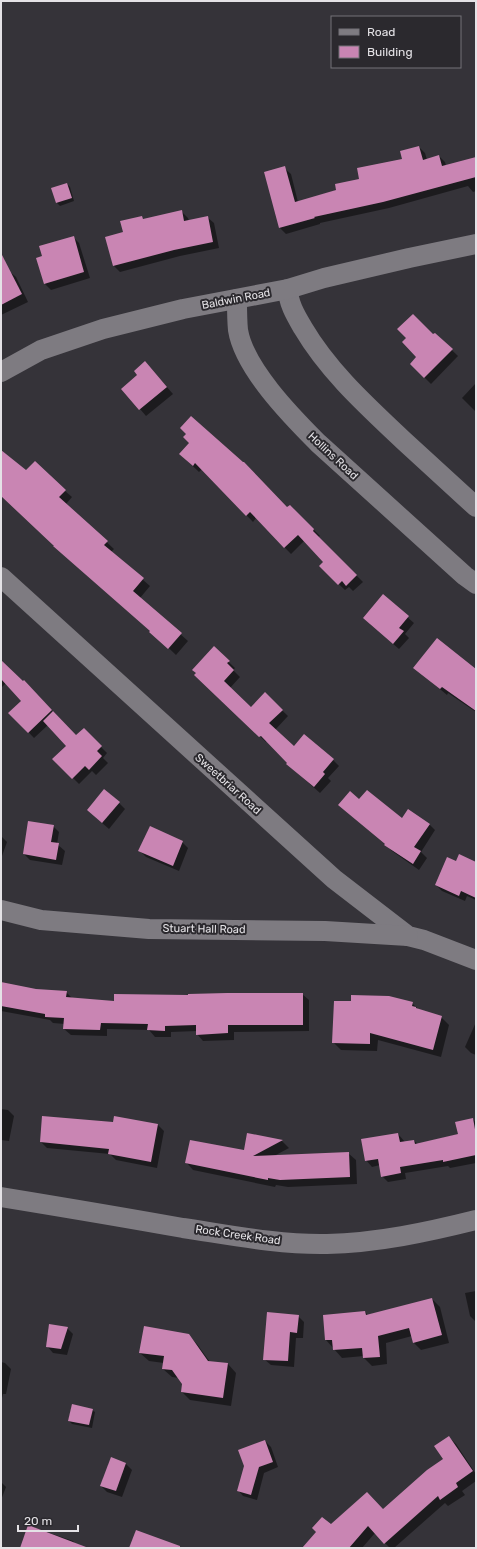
<svg xmlns="http://www.w3.org/2000/svg" width="477" height="1549" viewBox="0 0 477 1549" font-family="Rubik,sans-serif">
  <style>
    .shadow { fill: #0007 }
    .building { fill: #c985b3 }
    .lines { fill: none; stroke-linecap: round; stroke-linejoin: round }
    .minor { stroke: #7e7b81; stroke-width: 20 }
    .labels { text-anchor: middle; dominant-baseline: central; stroke-width: 4; stroke-linejoin: round; paint-order: stroke }
    .street-label { font-size: 11px; fill: #e4e2e6; stroke: #2b292e }
  </style>
  <rect width="100%" height="100%" fill="#353339"/>
  <!-- shadow -->
  <g class="shadow">
    <path d="M419 147 425 153 427 160 439 156 445 162 446 166 476 158V191L473 192 468 186 389 208 320 223V224L286 234 280 228 284 168 291 174 298 202 337 190 403 159Z"/>
    <path d="M67 184 70 187 74 201 60 206 57 203 52 189Z"/>
    <path d="M182 212 188 218 189 221 207 217 214 223 219 248 180 256 120 272 114 266 124 233 141 217 145 220Z"/>
    <path d="M73 237 79 243 90 278 51 290 45 284Z"/>
    <path d="M8 270 16 277 28 302 1 315V273Z"/>
    <path d="M435 334 458 356 431 384 411 364Z"/>
    <path d="M145 362 173 394 146 416 123 389 139 376Z"/>
    <path d="M476 383V412L462 398Z"/>
    <path d="M1 452 26 471 65 491 72 497 66 504 114 549 111 552 150 586 140 598 188 641 176 655 151 631 54 546 1 483Z"/>
    <path d="M180 454 287 509 290 506 320 536 318 537 363 582 353 591 349 587 345 590 320 566 325 562 305 540 291 554 256 518 253 522 202 469 199 472Z"/>
    <path d="M383 596 414 623 405 634 409 638 399 649 370 624Z"/>
    <path d="M214 648 235 668 233 670 240 677 230 688 251 709 265 694 288 716 275 730 294 748 333 760 339 766 328 778 331 781 320 793 294 770 289 763 267 741 266 742 201 681Z"/>
    <path d="M1 661 23 682 30 687 77 737 84 730 107 753 103 758 108 763 96 775 92 771 79 784 54 759 67 746 48 725 34 738 10 713 22 701 6 683 1 688Z"/>
    <path d="M415 668 476 684V712L448 693 447 695Z"/>
    <path d="M360 800 402 820 429 824 435 830 421 852 427 858 419 870 392 851 386 845 339 805Z"/>
    <path d="M119 803 125 809 109 829 94 816Z"/>
    <path d="M53 826 59 832 57 844 65 851 62 865 30 860 24 854Z"/>
    <path d="M1 836 7 842 2 856H1Z"/>
    <path d="M182 842 188 848 179 871 146 857 140 851Z"/>
    <path d="M457 862 476 863V900L467 896 465 901 442 891 436 885Z"/>
    <path d="M1 983 36 990 66 992 72 998 115 1002 189 996 302 994 309 1000V1031L234 1032V1040L203 1041 197 1034V1031L171 1032V1037H155L149 1030 107 1029V1036L71 1035 64 1029 65 1024 53 1023 50 1020 1 1011Z"/>
    <path d="M412 1003 419 1010 441 1017 449 1025 441 1057 378 1040 377 1051 341 1050 333 1042Z"/>
    <path d="M476 1022V1055L471 1053 465 1047Z"/>
    <path d="M1 1109 8 1110 14 1116 9 1141 1 1140Z"/>
    <path d="M473 1119 476 1123V1163L450 1168 448 1166 405 1173 406 1179 388 1182 382 1176 380 1165 372 1167 366 1160 398 1134 405 1142 414 1141 418 1144 459 1134Z"/>
    <path d="M114 1124 158 1125 164 1131 157 1168 116 1160 110 1154 47 1148 41 1142Z"/>
    <path d="M247 1135 282 1141 289 1148 274 1156 348 1153 356 1160 357 1184 288 1187 276 1185 275 1187 193 1170 186 1162 245 1151Z"/>
    <path d="M476 1291V1322L470 1316 465 1293Z"/>
    <path d="M432 1299 440 1307 449 1343 421 1350 413 1342 412 1336 386 1343 387 1364 372 1366 364 1358V1356L342 1358 326 1340 365 1312 368 1315Z"/>
    <path d="M298 1316 304 1322 303 1338H296L294 1367 271 1365 264 1359Z"/>
    <path d="M67 1328 73 1334 67 1355 53 1353 47 1346Z"/>
    <path d="M188 1335 197 1344 210 1362 228 1364 236 1373 231 1406 190 1400 182 1392 183 1384 179 1378 172 1377 163 1369 164 1363 149 1361 140 1353Z"/>
    <path d="M1 1362 5 1363 11 1369 6 1394H3L2 1398H1Z"/>
    <path d="M92 1410 95 1412 92 1428 72 1424 69 1421Z"/>
    <path d="M449 1437 456 1444 476 1474V1481L462 1491 465 1495 448 1506 445 1503 394 1548H390L375 1533 362 1548H304L331 1525 383 1510 445 1459Z"/>
    <path d="M265 1441 271 1447 278 1467 264 1473 257 1500 243 1496 238 1490Z"/>
    <path d="M111 1459 126 1464 132 1470 122 1497 107 1492 101 1486Z"/>
    <path d="M1 1482 6 1487 1 1500Z"/>
    <path d="M29 1526 73 1541 79 1548H23Z"/>
  </g>
  <!-- building -->
  <g class="building">
    <path d="M419 146 423 160 439 155 442 166 476 157V177L383 202 314 217 315 218 279 228 264 172 285 166 295 202 336 190 335 184 359 179 357 168 402 159 400 151Z"/>
    <path d="M67 183 72 198 56 203 51 188Z"/>
    <path d="M182 210 184 221 208 216 213 242 174 250 113 266 105 237 123 232 120 221 142 216 143 219Z"/>
    <path d="M74 236 84 272 44 284 36 258 42 256 39 246Z"/>
    <path d="M1 253 22 294 1 305Z"/>
    <path d="M413 314 433 334 435 333 453 349 424 378 410 364 416 357 402 342 406 338 397 329Z"/>
    <path d="M145 361 167 387 139 410 121 389 137 375 134 371Z"/>
    <path d="M191 416 243 462H244L287 507 290 505 314 529 313 531 357 575 346 586 342 581 338 585 319 566 323 562 298 535 284 548 250 512 246 516 195 463 193 466 179 454 189 443 183 437 186 434 180 428Z"/>
    <path d="M1 450 26 470 35 461 66 490 59 497 108 541 104 545 144 578 133 591 182 633 168 649 149 632 150 631 53 546H54L1 496Z"/>
    <path d="M383 594 409 616 399 628 404 631 393 644 363 618Z"/>
    <path d="M437 638 476 669V711L442 687 440 689 413 668Z"/>
    <path d="M214 646 230 661 227 663 234 670 224 681 251 707 265 692 283 710 269 723 294 746 304 734 334 759 323 772 325 774 314 787 286 764 287 763 261 736 259 737 194 675 196 673 192 670Z"/>
    <path d="M1 660 23 681 24 680 52 710 28 733 8 713 21 701 1 679Z"/>
    <path d="M53 711 76 735 84 728 102 746 97 751 102 756 89 770 85 766 72 779 52 759 66 746 43 721Z"/>
    <path d="M104 789 120 802 102 823 87 810Z"/>
    <path d="M367 790 402 818 408 809 430 824 414 847 421 851 413 864 384 845 385 844 338 805 350 791 359 799Z"/>
    <path d="M28 821 54 825 51 842 59 843 56 860 23 854Z"/>
    <path d="M150 826 183 841 173 866 138 851Z"/>
    <path d="M459 854 476 862V898L461 891 459 896 435 885 447 857 456 861Z"/>
    <path d="M1 982 36 989 67 991 66 997 114 1001V994L188 995V994L227 993H303V1025H228V1033L196 1035V1025L165 1026V1031L147 1030 148 1024 101 1023 100 1030 63 1029 64 1018 45 1017V1014L1 1006Z"/>
    <path d="M351 995 389 996 413 1002 412 1006 416 1007V1008L442 1016 433 1050 370 1033V1044L332 1043 334 1001H351Z"/>
    <path d="M42 1116 113 1122 114 1116 158 1124 151 1162 108 1154 109 1149 40 1142Z"/>
    <path d="M473 1118 476 1135V1155L443 1162V1160L400 1167 401 1173 381 1177 378 1159 365 1161 361 1139 398 1133 400 1142 414 1140 415 1144 458 1134 455 1122Z"/>
    <path d="M247 1133 283 1140 253 1156 349 1152 350 1177 280 1180 268 1178V1180L185 1163 190 1140 244 1150Z"/>
    <path d="M432 1298 442 1335 413 1343 409 1328 378 1336 380 1357 363 1358 362 1348 333 1350 332 1340H325L323 1315 365 1311 366 1315Z"/>
    <path d="M267 1312 299 1315 297 1333 290 1332 288 1361 263 1360Z"/>
    <path d="M49 1324 68 1327 61 1349 46 1347Z"/>
    <path d="M144 1326 189 1334 208 1361 228 1363 223 1398 181 1392 182 1384 172 1370 162 1369 164 1356 139 1353Z"/>
    <path d="M72 1404 93 1409 89 1425 68 1421Z"/>
    <path d="M449 1436 473 1471 456 1483 458 1487 440 1500 438 1496 384 1544 368 1526 349 1548H302L316 1532 312 1528 322 1517 331 1524 367 1492 383 1509 427 1470 443 1459 434 1446Z"/>
    <path d="M265 1440 273 1462 259 1467 251 1495 237 1491 244 1466 238 1450Z"/>
    <path d="M111 1457 126 1463 116 1491 100 1486Z"/>
    <path d="M28 1525 86 1547V1548H20Z"/>
    <path d="M136 1530 180 1546V1548H129Z"/>
  </g>
  <g class="lines">
    <!-- minor -->
    <g class="minor">
      <path d="M288 289C288 303 296 316 303 328 329 372 367 406 404 441 428 463 452 485 476 507"/>
      <path d="M237 299C237 309 237 320 238 330 244 368 291 416 318 443L465 576 476 584"/>
      <path d="M1 372 41 350 103 329 183 309 288 289 324 278 409 258 476 244"/>
      <path d="M1 577 334 879 408 936 424 940 476 960"/>
      <path d="M1 910 41 920 149 929 325 931 408 936"/>
      <path d="M1 1197C62 1207 122 1217 183 1228 230 1235 279 1245 327 1244 377 1243 428 1232 476 1220"/>
    </g>
  </g>
  <g class="labels">
    <!-- street labels -->
    <g class="street-label">
      <text transform="translate(236 299) rotate(-11)">Baldwin Road</text>
      <text transform="translate(333 456) rotate(43)">Hollins Road</text>
      <text transform="translate(228 784) rotate(42)">Sweetbriar Road</text>
      <text transform="translate(204 929) rotate(1)">Stuart Hall Road</text>
      <text transform="translate(238 1235) rotate(8)">Rock Creek Road</text>
    </g>
  </g>
  <!-- border -->
  <rect width="477" height="1549" fill="none" stroke="#e4e2e6" stroke-width="4"/>
  <!-- legend -->
  <rect x="331" y="16" width="130" height="52" fill="#2b292e" stroke="#757378"/>
  <rect x="339" y="29" width="20" height="6" fill="#7e7b81" stroke="#757378"/>
  <text x="367" y="36" font-size="12" fill="#e4e2e6">Road</text>
  <rect x="339" y="46" width="20" height="12" fill="#c985b3" stroke="#757378"/>
  <text x="367" y="56" font-size="12" fill="#e4e2e6">Building</text>
  <!-- scale -->
  <path d="M18 1525v6h60v-6" fill="none" stroke="#e4e2e6" stroke-width="2"/>
  <text x="24" y="1525" font-size="12" fill="#e4e2e6" stroke="#2b292e" stroke-width="3" paint-order="stroke">20 m</text>
</svg>
